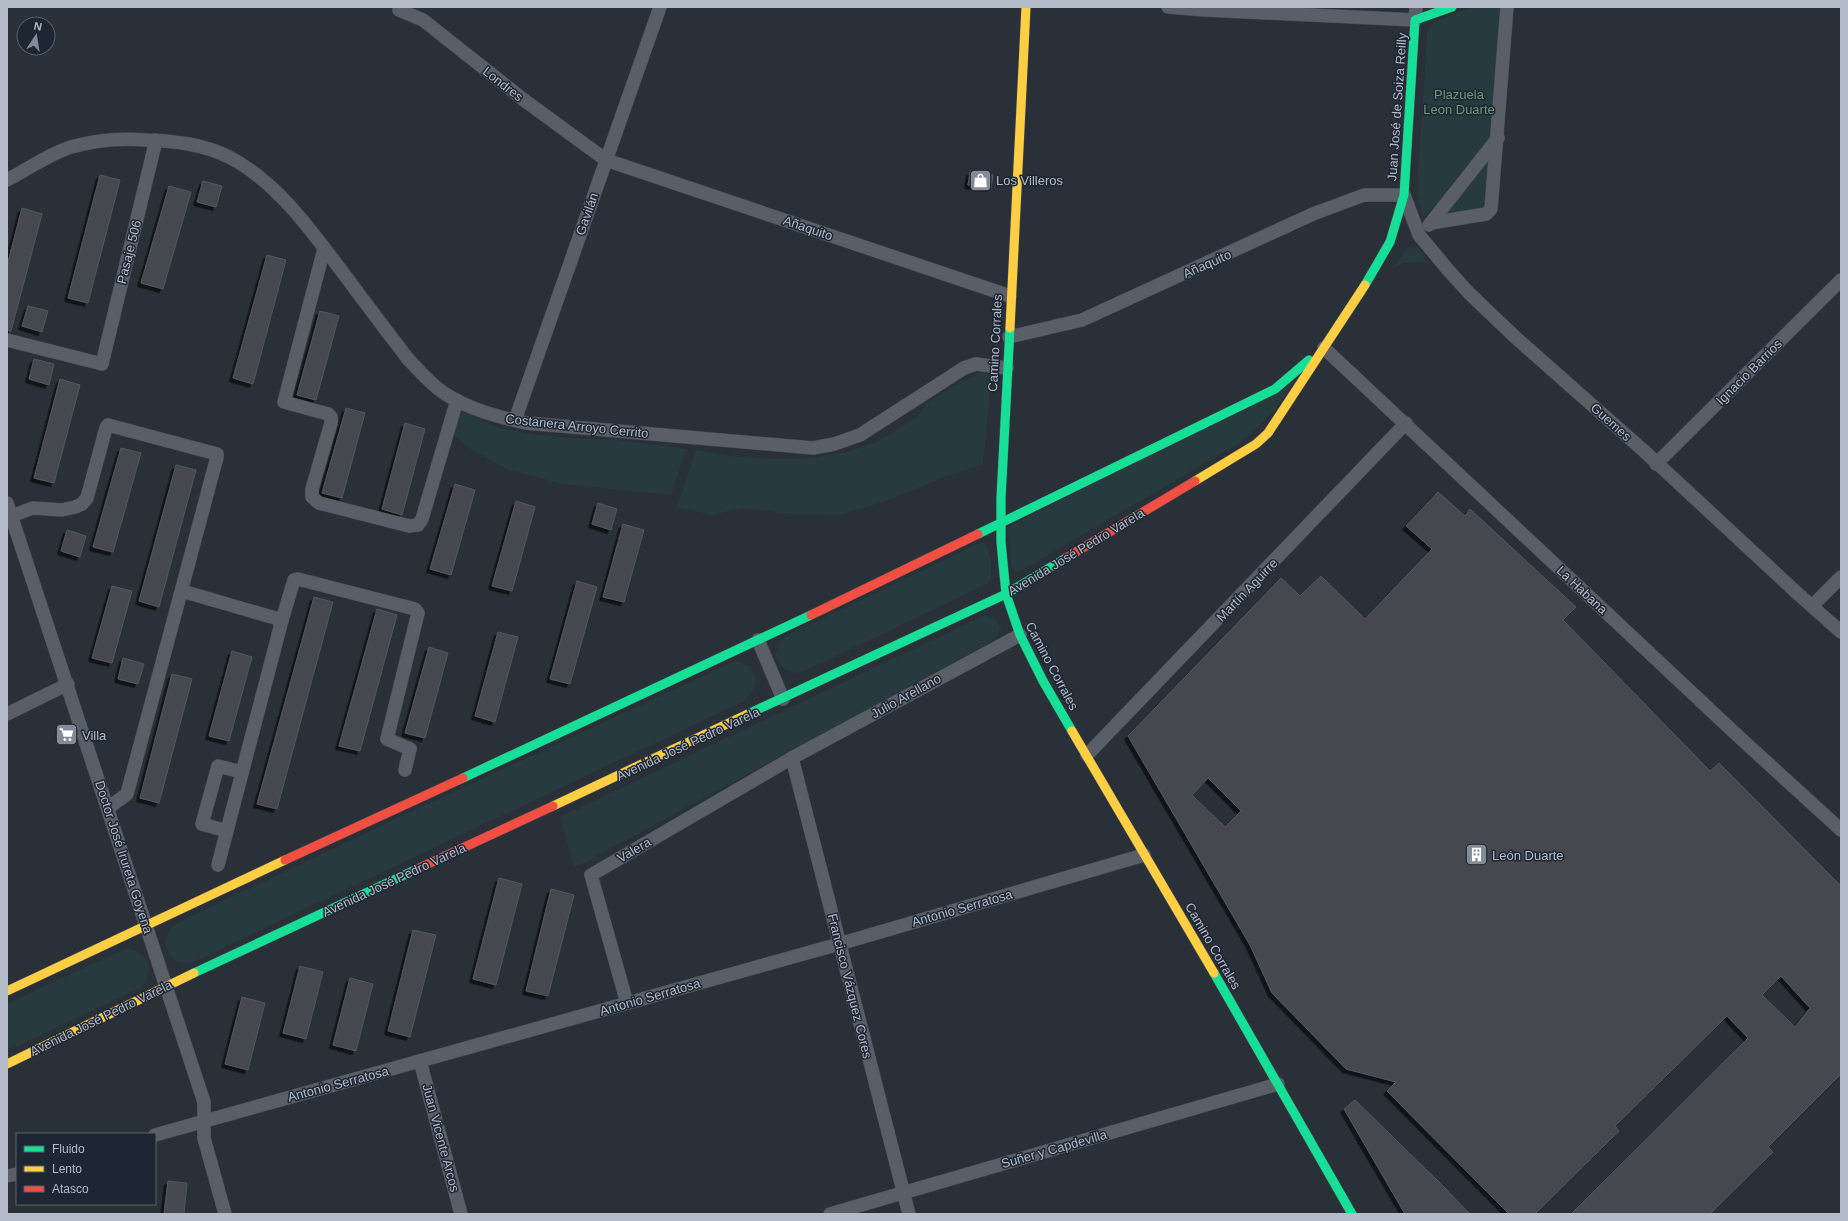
<svg xmlns="http://www.w3.org/2000/svg" width="1848" height="1221" viewBox="0 0 1848 1221" font-family="Arial,sans-serif">
  <style>
    .green { fill: #273a3e }
    .building { fill: #444950; stroke: #52575f; fill-rule: evenodd; filter: url(#shadow) }
    .lines { fill: none; stroke-linecap: round; stroke-linejoin: round }
    .street-casing { stroke: #484c53; stroke-width: 14 }
    .fast-casing { stroke: #484c53; stroke-width: 10 }
    .slow-casing { stroke: #484c53; stroke-width: 10 }
    .jam-casing { stroke: #484c53; stroke-width: 10 }
    .street { stroke: #5a5e66; stroke-width: 13 }
    .fast { stroke: #16e098; stroke-width: 9 }
    .slow { stroke: #ffcf43; stroke-width: 9 }
    .jam { stroke: #f24e42; stroke-width: 9 }
    .labels { text-anchor: middle; dominant-baseline: central; stroke-width: 3; stroke-linejoin: round; paint-order: stroke }
    .street-label { font-size: 13px; fill: #b4bcc9; stroke: #1d2633 }
    .park-label { font-size: 13px; fill: #6b9a76; stroke: #1d2633 }
    .poi-label { font-size: 13px; fill: #b4bcc9; stroke: #1d2633; text-anchor: start }
  </style>
  <defs>
    <filter id="shadow"><feDropShadow dx="-3.5" dy="3.5" stdDeviation="0" flood-color="#0009"/></filter>
  </defs>
  <rect width="100%" height="100%" fill="#2a3038"/>
  <!-- green -->
  <g class="green">
    <path d="M1472 7H1502L1493 137 1470 166 1454 181 1442 198 1424 216 1422 215 1417 191 1427 33 1434 22Z"/>
    <path d="M1491 152 1485 202 1483 207 1437 220Z"/>
    <path d="M1409 247 1420 249 1427 263C1414 262 1402 260 1391 270Z"/>
    <path d="M981 373 991 375 983 464 947 476 883 502 839 515 792 514 742 508 712 515 677 507 696 450 729 456 781 459 811 458 850 451 874 443 916 418 928 402 958 383Z"/>
    <path d="M1294 381 1276 409 1241 442 1026 568 1019 571H1014L1012 569 1007 531 1011 525Z"/>
    <path d="M460 411 499 428 531 434 571 438 618 440 686 449 671 495 562 484 507 469 469 448 453 434Z"/>
    <path d="M982 542 985 543C991 553 994 572 989 583L805 671C790 676 779 668 775 653L781 641 787 635Z"/>
    <path d="M985 615 995 618 1001 628 997 637 989 643 584 863 574 867 560 817Z"/>
    <path d="M736 661 749 666 756 677 754 689 744 701 193 962C173 968 157 945 171 929 175 924 181 921 187 918L410 812Z"/>
    <path d="M130 949C140 951 145 957 149 966L145 983 140 988 7 1051V1004L122 950Z"/>
  </g>
  <!-- building -->
  <g class="building">
    <path d="M970 172 993 175 991 188 968 185Z"/>
    <path d="M100 175 120 180 88 303 68 298Z"/>
    <path d="M203 181 222 186 216 207 197 202Z"/>
    <path d="M169 186 191 192 163 289 141 283Z"/>
    <path d="M22 208 42 214 11 331 7 330V266Z"/>
    <path d="M267 255 286 260 253 384 233 378Z"/>
    <path d="M28 306 48 311 42 332 22 326Z"/>
    <path d="M320 311 339 316 316 400 297 395Z"/>
    <path d="M34 359 54 364 49 385 29 379Z"/>
    <path d="M60 379 80 385 54 483 34 478Z"/>
    <path d="M346 408 365 413 342 498 322 493Z"/>
    <path d="M405 423 425 429 402 515 382 509Z"/>
    <path d="M121 448 141 453 113 552 93 547Z"/>
    <path d="M176 465 196 470 159 607 139 601Z"/>
    <path d="M455 484 475 490 451 575 430 569Z"/>
    <path d="M1438 492 1465 516 1470 509 1576 607 1563 620 1710 771 1719 763 1841 886V1074L1768 1147 1773 1152 1710 1214H1571L1748 1038 1727 1016 1615 1126 1619 1131 1535 1214H1509L1387 1091 1396 1082 1346 1069 1272 993 1250 945 1128 736 1281 578 1300 596 1321 576 1365 619 1432 549 1406 526ZM1208 778 1241 811 1225 827 1192 795ZM1781 976 1810 1008 1795 1027 1762 995Z"/>
    <path d="M516 501 535 507 512 591 492 586Z"/>
    <path d="M598 503 617 509 611 530 592 524Z"/>
    <path d="M623 524 644 530 624 602 603 597Z"/>
    <path d="M67 530 86 536 80 557 61 551Z"/>
    <path d="M577 581 597 587 570 684 550 679Z"/>
    <path d="M112 586 132 591 112 663 92 658Z"/>
    <path d="M314 597 333 602 277 809 257 804Z"/>
    <path d="M377 609 397 615 360 751 339 746Z"/>
    <path d="M498 632 518 637 495 722 475 716Z"/>
    <path d="M429 647 448 653 425 738 405 733Z"/>
    <path d="M232 651 252 657 229 741 209 736Z"/>
    <path d="M123 658 144 664 138 684 118 679Z"/>
    <path d="M172 674 192 679 159 803 140 798Z"/>
    <path d="M499 878 522 884 496 985 473 979Z"/>
    <path d="M551 889 574 895 548 996 526 991Z"/>
    <path d="M413 930 436 935 410 1037 388 1031Z"/>
    <path d="M300 966 323 972 306 1039 283 1033Z"/>
    <path d="M350 978 373 984 356 1051 333 1045Z"/>
    <path d="M242 997 265 1003 248 1070 225 1064Z"/>
    <path d="M1355 1100 1440 1183 1470 1214H1405L1344 1109Z"/>
    <path d="M168 1181 187 1183 184 1214H164Z"/>
  </g>
  <g class="lines">
    <defs>
      <g id="street">
        <path d="M1168 7 1205 10 1415 20 1416 7"/>
        <path d="M399 10 423 20 524 100 606 160 1010 296"/>
        <path d="M7 180C28 169 49 154 71 147 95 140 122 138 146 140 175 141 203 144 229 157 277 182 309 228 341 270 363 300 386 330 408 359 420 371 433 387 447 395 471 410 499 417 526 423L813 448 834 444 860 435 964 368 976 364 1007 368"/>
        <path d="M1431 223 1486 214 1491 209 1507 7"/>
        <path d="M1429 225 1498 138"/>
        <path d="M324 249 284 402 328 414 331 417V423L312 489V497L319 503 409 526 418 525 422 519 457 400"/>
        <path d="M1009 337 1082 320 1313 214 1364 195H1404L1419 235 1449 271 1469 293 1515 337 1644 451 1797 593 1841 632"/>
        <path d="M7 340 102 364 156 140"/>
        <path d="M1324 348 1738 736 1841 830"/>
        <path d="M515 420 660 7"/>
        <path d="M1656 464 1841 280"/>
        <path d="M7 503 204 1102V1138L225 1214"/>
        <path d="M11 516 33 508 62 510 75 507 82 504 87 498 106 428 108 425 217 454V457L127 794 108 808"/>
        <path d="M182 591 282 620 294 580 298 579 415 609 418 613 387 739 410 749 405 770"/>
        <path d="M1812 606 1841 577"/>
        <path d="M758 640 783 699"/>
        <path d="M7 714 68 684"/>
        <path d="M1087 755 1406 423"/>
        <path d="M792 758 909 1214"/>
        <path d="M227 831 202 824 218 766 242 772"/>
        <path d="M218 865 282 620"/>
        <path d="M627 1003 591 875 792 758 1020 635"/>
        <path d="M420 1061 461 1214"/>
        <path d="M155 1135 839 944 1144 855"/>
        <path d="M7 1176 17 1174"/>
        <path d="M830 1214 1278 1084"/>
      </g>
      <g id="fast">
        <path d="M1365 285 1390 242 1404 195 1415 20 1452 7"/>
        <path d="M1010 328 1001 498V542L1006 594 1020 635 1043 681 1072 731"/>
        <path d="M978 534 1275 389 1309 360"/>
        <path d="M748 714 1006 594 1066 558"/>
        <path d="M463 778 811 615"/>
        <path d="M194 973 415 870"/>
        <path d="M1214 973 1352 1214"/>
      </g>
      <g id="slow">
        <path d="M1010 328 1026 7"/>
        <path d="M1195 481 1256 444 1268 433 1365 285"/>
        <path d="M1072 731 1214 973"/>
        <path d="M553 806 748 714"/>
        <path d="M7 991 285 860"/>
        <path d="M7 1064 194 973"/>
      </g>
      <g id="jam">
        <path d="M1066 558 1195 481"/>
        <path d="M811 615 978 534"/>
        <path d="M285 860 463 778"/>
        <path d="M415 870 553 806"/>
      </g>
    </defs>
    <!-- street casing -->
    <use href="#street" class="street-casing"/>
    <!-- fast casing -->
    <use href="#fast" class="fast-casing"/>
    <!-- slow casing -->
    <use href="#slow" class="slow-casing"/>
    <!-- jam casing -->
    <use href="#jam" class="jam-casing"/>
    <!-- street -->
    <use href="#street" class="street"/>
    <!-- fast -->
    <use href="#fast" class="fast"/>
    <!-- slow -->
    <use href="#slow" class="slow"/>
    <!-- jam -->
    <use href="#jam" class="jam"/>
  </g>
  <!-- icons -->
  <defs>
    <symbol id="shop-square" viewBox="-11 -11 22 22"><rect x="-9" y="-9" width="18" height="18" rx="4" fill="#848b96" stroke="#1d2633"/><path d="M-5-2.5h2.3a2.7 3.5 0 0 1 5.4 0H5L5.5 6h-11ZM-1.5-2.5h3a1.5 2.3 0 0 0-3 0Z" fill="#fff"/></symbol>
    <symbol id="supermarket-square" viewBox="-11 -11 22 22"><rect x="-9" y="-9" width="18" height="18" rx="4" fill="#848b96" stroke="#1d2633"/><path d="M-6-5.5h2.5l.6 2H6L4.5 2H-2.5L-4.4-4H-6ZM-1.5 3.2a1.3 1.3 0 1 0 .1 0ZM3 3.2a1.3 1.3 0 1 0 .1 0Z" fill="#fff"/></symbol>
    <symbol id="building-square" viewBox="-11 -11 22 22"><rect x="-9" y="-9" width="18" height="18" rx="4" fill="#848b96" stroke="#1d2633"/><path d="M-4-6H4V6H1V3H-1V6H-4ZM-2.5-4.3h1.7v1.8h-1.7ZM.8-4.3h1.7v1.8H.8ZM-2.5-1h1.7V.8h-1.7ZM.8-1h1.7V.8H.8Z" fill="#fff"/></symbol>
  </defs>
  <g fill-rule="evenodd">
    <use href="#shop-square" x="968" y="168" width="25" height="25"/>
    <use href="#supermarket-square" x="54" y="722" width="25" height="25"/>
    <use href="#building-square" x="1464" y="842" width="25" height="25"/>
  </g>
  <g class="labels">
    <!-- street labels -->
    <g class="street-label">
      <text transform="translate(503 84) rotate(38)">Londres</text>
      <text transform="translate(1397 107) rotate(-86)">Juan José de Soiza Reilly</text>
      <text transform="translate(587 214) rotate(-71)">Gavilán</text>
      <text transform="translate(808 228) rotate(19)">Añaquito</text>
      <text transform="translate(129 252) rotate(-76)">Pasaje 506</text>
      <text transform="translate(1207 264) rotate(-24)">Añaquito</text>
      <text transform="translate(995 343) rotate(-87)">Camino Corrales</text>
      <text transform="translate(1749 372) rotate(-45)">Ignacio Barrios</text>
      <text transform="translate(1611 422) rotate(42)">Guemes</text>
      <text transform="translate(577 426) rotate(6)">Costanera Arroyo Cerrito</text>
      <text transform="translate(1076 552) rotate(-31)">Avenida José Pedro Varela</text>
      <text transform="translate(1247 590) rotate(-46)">Martín Aguirre</text>
      <text transform="translate(1582 590) rotate(43)">La Habana</text>
      <text transform="translate(1052 666) rotate(62)">Camino Corrales</text>
      <text transform="translate(906 696) rotate(-29)">Julio Arellano</text>
      <text transform="translate(688 744) rotate(-25)">Avenida José Pedro Varela</text>
      <text transform="translate(634 850) rotate(-30)">Valera</text>
      <text transform="translate(124 857) rotate(72)">Doctor José Irureta Goyena</text>
      <text transform="translate(394 880) rotate(-25)">Avenida José Pedro Varela</text>
      <text transform="translate(962 908) rotate(-16)">Antonio Serratosa</text>
      <text transform="translate(1213 946) rotate(60)">Camino Corrales</text>
      <text transform="translate(850 986) rotate(76)">Francisco Vázquez Cores</text>
      <text transform="translate(650 997) rotate(-16)">Antonio Serratosa</text>
      <text transform="translate(101 1018) rotate(-26)">Avenida José Pedro Varela</text>
      <text transform="translate(338 1084) rotate(-15)">Antonio Serratosa</text>
      <text transform="translate(441 1138) rotate(75)">Juan Vicente Arcos</text>
      <text transform="translate(1054 1149) rotate(-16)">Suñer y Capdevilla</text>
    </g>
    <!-- park labels -->
    <g class="park-label">
      <text x="1459" y="94">Plazuela<tspan x="1459" dy="15">Leon Duarte</tspan></text>
    </g>
    <!-- poi labels -->
    <g class="poi-label">
      <text x="996" y="180">Los Villeros</text>
      <text x="82" y="735">Villa</text>
      <text x="1492" y="855">León Duarte</text>
    </g>
  </g>
  <!-- border -->
  <rect width="1848" height="1221" fill="none" stroke="#b4bcc9" stroke-width="16"/>
  <!-- legend -->
  <rect x="16" y="1133" width="140" height="72" fill="#1d2633" stroke="#59626f"/>
  <rect x="24" y="1146" width="20" height="6" fill="#16e098" stroke="#59626f"/>
  <text x="52" y="1153" font-size="12" fill="#b4bcc9">Fluido</text>
  <rect x="24" y="1166" width="20" height="6" fill="#ffcf43" stroke="#59626f"/>
  <text x="52" y="1173" font-size="12" fill="#b4bcc9">Lento</text>
  <rect x="24" y="1186" width="20" height="6" fill="#f24e42" stroke="#59626f"/>
  <text x="52" y="1193" font-size="12" fill="#b4bcc9">Atasco</text>
  <!-- north arrow -->
  <g transform="translate(36 36) rotate(12)"><circle r="19" fill="#1d2633" stroke="#59626f"/>
  <path d="M0-3L7 15L0 10L-7 15Z" fill="#848b96"/>
  <text y="-6" font-size="11" font-weight="bold" text-anchor="middle" fill="#b4bcc9">N</text>
  </g>
</svg>
